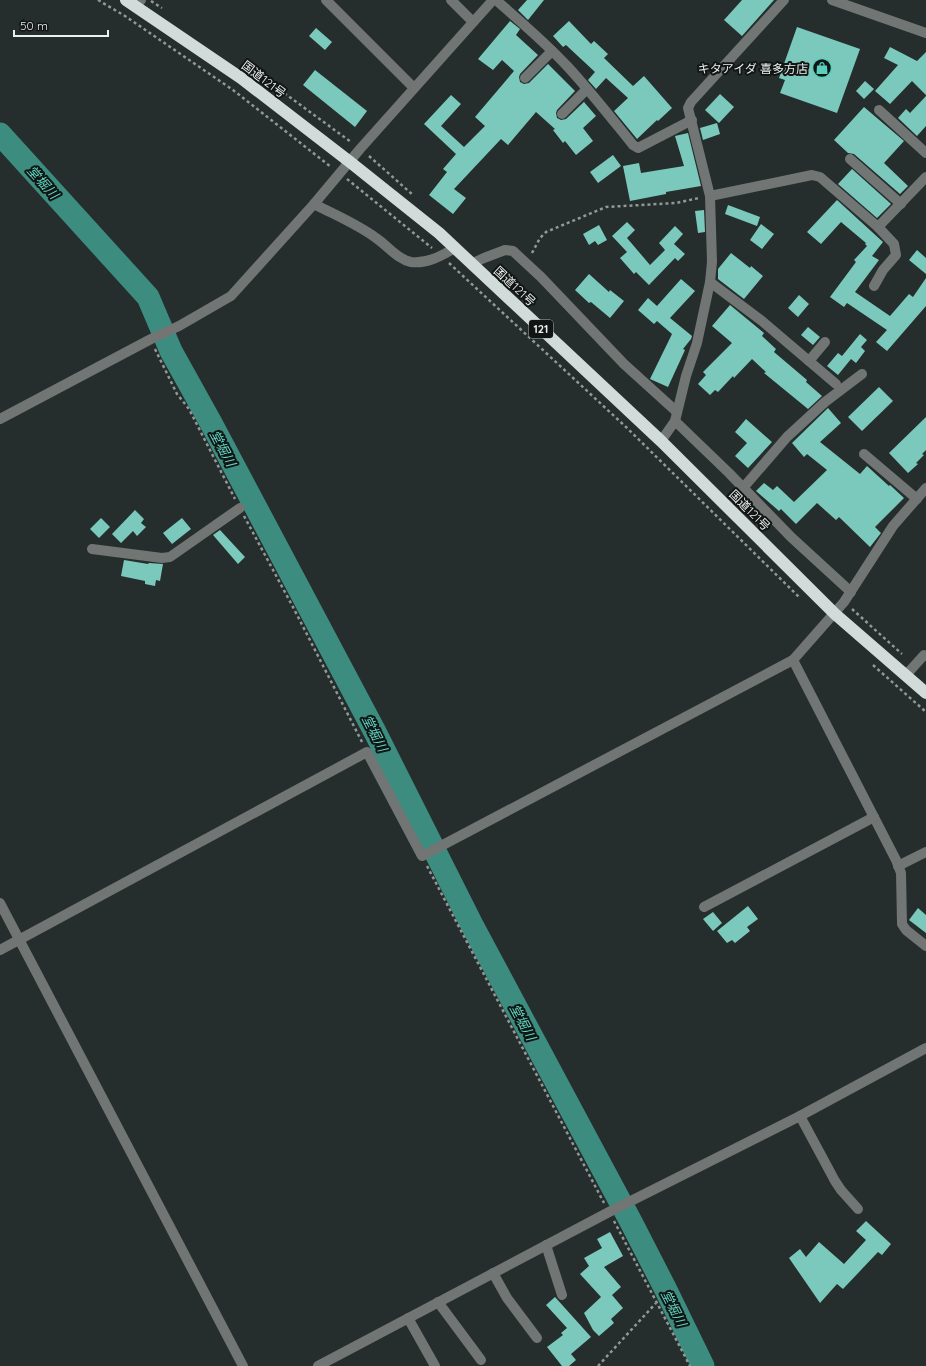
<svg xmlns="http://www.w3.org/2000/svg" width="926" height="1366" viewBox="0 0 926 1366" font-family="Quicksand,'Noto Sans JP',sans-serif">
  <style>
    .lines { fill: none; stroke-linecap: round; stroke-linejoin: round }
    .river { stroke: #3c8c80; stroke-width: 23 }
    .building { fill: #7bc9bc }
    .path { stroke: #919897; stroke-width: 2.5; stroke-dasharray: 3 3; stroke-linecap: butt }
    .minor { stroke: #717574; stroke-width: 10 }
    .highway { stroke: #d1dcda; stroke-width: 12 }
    .labels { text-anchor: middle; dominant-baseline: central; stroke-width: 4; stroke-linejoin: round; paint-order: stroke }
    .shield { fill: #111514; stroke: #a9aead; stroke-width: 1 }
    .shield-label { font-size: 11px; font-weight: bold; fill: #eaf0ef }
    .poi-label { font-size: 12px; fill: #eaf0ef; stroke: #111514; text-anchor: end }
    .street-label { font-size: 12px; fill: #eaf0ef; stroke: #111514 }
    .water-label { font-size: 13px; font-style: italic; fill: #61d8c5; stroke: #111514 }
  </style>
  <rect width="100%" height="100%" fill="#252e2c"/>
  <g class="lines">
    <!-- river -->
    <path class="river" d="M0 134 148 297 171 351 211 423 375 732 472 925 630 1220 665 1288 703 1366"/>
  </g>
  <!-- building -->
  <g class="building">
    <path d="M527 0H544L528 20 518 10Z"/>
    <path d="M742 0H774L742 36 724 20Z"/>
    <path d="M510 21 520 29 516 35 538 55 520 74 519 77 520 82 524 84 529 83 548 64 575 91 557 110 556 113 557 118 561 120 566 119 586 100 584 102 596 116 583 128 593 141 576 155 565 141 563 143 553 130 555 129 536 112 508 145 501 139 454 189 466 198 453 214 429 195 447 172 443 169 456 154 424 124 451 95 461 104 441 126 464 147 485 126 475 117 514 71 502 60 493 70 478 59Z"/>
    <path d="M569 21 591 44 594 41 608 54 604 58 633 86 644 76 672 108 658 121 657 120 637 139 614 111 628 98 606 78 596 89 588 80 595 72 566 45 563 47 553 36Z"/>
    <path d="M797 27 860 49 837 113 780 93 785 80 779 78Z"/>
    <path d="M316 28 332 42 325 50 309 36Z"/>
    <path d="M890 47 917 61 926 52V95L912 81 890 104 875 91 898 65 884 58Z"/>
    <path d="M315 70 367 111 355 127 303 85Z"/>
    <path d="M865 81 874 89 864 99 856 91Z"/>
    <path d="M720 94 734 107 719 123 705 110Z"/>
    <path d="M926 96V126L917 136 898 118 906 109 910 113Z"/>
    <path d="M864 107 904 141 884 163 908 186 900 194 854 154 848 153 834 140Z"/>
    <path d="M717 123 720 134 703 140 700 128Z"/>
    <path d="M688 133 701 186 666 192V194L630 201 623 166 639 163 641 173 684 166 675 136Z"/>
    <path d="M613 155 621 166 598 183 590 172Z"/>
    <path d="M852 169 891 204 877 218 838 184Z"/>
    <path d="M837 200 883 242 872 256 879 260 855 292 890 316 909 294 913 297 926 278V306L887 351 876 342 887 330 847 303 844 307 830 297 856 262 854 260 867 246 865 244 866 243 841 222 821 244 807 232Z"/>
    <path d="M728 205 760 217 757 226 725 214Z"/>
    <path d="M704 210 705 232 698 233 695 211Z"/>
    <path d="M627 222 635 230 627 238 650 265 665 250 659 243 675 226 683 234 674 244 685 254 678 261 675 258 649 285 636 272 634 274 620 258 627 252 612 236Z"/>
    <path d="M761 224 774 234 762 249 750 240Z"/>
    <path d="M599 225 607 240 598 245 595 241 589 245 583 234Z"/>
    <path d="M917 250 926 258V274L909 260Z"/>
    <path d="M731 253 750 268 751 266 763 276 744 299 718 279V269Z"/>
    <path d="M589 274 609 292 610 290 624 301 610 318 591 302 589 303 575 290Z"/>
    <path d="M681 279 695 291 670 318 692 336 691 339 683 349 685 350 668 387 650 379 672 334 657 321 654 324 638 310 648 298 657 306Z"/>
    <path d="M799 295 809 304 798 317 788 308Z"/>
    <path d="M730 305 764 333 762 336 776 349 774 352 807 380 806 382 822 396 808 409 764 373 766 372 752 359 734 378 733 376 718 392 715 390 710 395 698 384 706 375 703 372 732 343 712 326Z"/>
    <path d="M808 327 820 337 813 345 801 335Z"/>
    <path d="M860 334 867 340 861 347 865 351 856 363 851 359 838 375 827 366 838 353 842 356Z"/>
    <path d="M879 387 893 401 862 431 848 417Z"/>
    <path d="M828 408 841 423 820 442 860 474 867 466 889 486 890 485 904 498 875 527 881 533 870 547 839 517 836 520 817 503 796 524 781 509 779 511 756 491 764 483 773 490 777 486 794 502 827 470 807 454 804 457 792 443Z"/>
    <path d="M926 417V450L922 454 924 455 916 463 918 464 908 473 889 453Z"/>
    <path d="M746 419 772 442 748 468 735 456 747 443 735 432Z"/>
    <path d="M135 510 144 519 141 523 146 527 137 536 133 531 121 543 112 534Z"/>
    <path d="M101 518 110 527 99 538 90 529Z"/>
    <path d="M182 518 191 529 172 544 163 533Z"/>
    <path d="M220 530 245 557 238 564 213 535Z"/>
    <path d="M124 560 148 564 149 563 163 564 160 581 156 580 155 586 145 584V581L121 576Z"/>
    <path d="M748 906 758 919 747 927 750 931 735 943 732 940 727 943 717 931Z"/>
    <path d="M918 908 926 915V933L909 920Z"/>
    <path d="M713 912 722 923 713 931 703 919Z"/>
    <path d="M866 1221 891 1244 882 1255 878 1252 843 1289 837 1284 820 1303 789 1258 800 1249 806 1257 819 1242 844 1264 866 1240 856 1231Z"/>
    <path d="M610 1232 623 1256 604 1267 621 1287 612 1295 623 1308 611 1319 614 1323 599 1336 593 1330 584 1313 601 1297 580 1274 589 1266 584 1258 602 1248 597 1239Z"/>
    <path d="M555 1297 591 1337 571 1354 576 1360 569 1366H562L547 1347 563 1335 561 1333 567 1328 546 1305Z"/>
  </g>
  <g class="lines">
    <!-- path -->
    <g class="path">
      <path d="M98 0 125 16 233 90 331 167"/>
      <path d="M151 1 162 8"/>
      <path d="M265 79 351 142"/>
      <path d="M369 156 413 195"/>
      <path d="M347 179 432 248"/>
      <path d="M532 253 540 238 546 232 606 207 676 203 699 198"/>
      <path d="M449 263 626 427 800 598"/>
      <path d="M155 349 177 394 189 409 235 499"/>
      <path d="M244 516 294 609 362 742"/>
      <path d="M852 609 902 654"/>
      <path d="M873 665 926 712"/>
      <path d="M427 866 604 1203"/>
      <path d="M614 1221 690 1366"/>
      <path d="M598 1366 656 1303"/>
    </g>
    <!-- minor -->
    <g class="minor">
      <path d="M326 0 414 88"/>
      <path d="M451 0 473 22"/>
      <path d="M496 0C521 22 546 43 568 67 591 92 612 119 633 145L638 148 692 120"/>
      <path d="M832 0 926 33"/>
      <path d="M135 6 141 0"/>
      <path d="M525 78 552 51"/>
      <path d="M879 110 926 153"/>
      <path d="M562 114 587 89"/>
      <path d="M850 159 901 204"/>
      <path d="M710 196 812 175 820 177 878 227 926 177"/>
      <path d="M314 204C335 215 357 224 376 238 388 246 397 259 411 262 427 264 441 256 455 248"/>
      <path d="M471 264 484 258 505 250 513 251 541 277 624 364 677 412"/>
      <path d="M710 282 762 321 836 384"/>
      <path d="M874 286 883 270 896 255 894 244 878 227"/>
      <path d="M809 361 825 342"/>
      <path d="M0 419 151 339 179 326 231 296 314 204 360 149 493 0"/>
      <path d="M675 421 729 473 791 537 851 592"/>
      <path d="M661 441 675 421 686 376 697 343 710 282 712 262 710 196 688 108 691 102 784 0"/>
      <path d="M864 454 917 499"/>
      <path d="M743 488 787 437 825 402 862 374"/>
      <path d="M92 549 162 558 170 557 240 508"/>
      <path d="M793 660 896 860 901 873 902 924 906 930 926 946"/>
      <path d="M906 675 924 655 926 656"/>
      <path d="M898 866 926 852"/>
      <path d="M0 903 243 1366"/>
      <path d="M704 907 874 817"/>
      <path d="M0 950 367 752 422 856 793 660 844 602 893 526 926 488"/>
      <path d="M800 1116 835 1181 841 1190 858 1209"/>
      <path d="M546 1245 562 1295"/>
      <path d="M493 1273 507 1298 537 1338"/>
      <path d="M438 1302 481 1360"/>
      <path d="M408 1318 435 1366"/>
      <path d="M318 1366 609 1212 800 1116 926 1048"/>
    </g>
    <!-- highway -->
    <path class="highway" d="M126 0 241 78 350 162 439 233 661 441 835 614 926 693"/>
  </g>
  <!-- icons -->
  <defs>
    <symbol id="shop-ring" viewBox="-11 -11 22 22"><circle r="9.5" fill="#111514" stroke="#5bcebc" stroke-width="1.5"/><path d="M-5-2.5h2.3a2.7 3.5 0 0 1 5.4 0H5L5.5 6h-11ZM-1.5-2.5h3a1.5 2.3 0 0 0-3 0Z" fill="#5bcebc"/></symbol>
  </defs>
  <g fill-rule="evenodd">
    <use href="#shop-ring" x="811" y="57" width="22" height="22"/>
  </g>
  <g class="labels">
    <!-- shield labels -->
    <rect class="shield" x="529" y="320" width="24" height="18" rx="3"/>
    <g class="shield-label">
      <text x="541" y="329">121</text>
    </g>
    <!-- poi labels -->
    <g class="poi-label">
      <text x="808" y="68">キタアイダ 喜多方店</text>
    </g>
    <!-- street labels -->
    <g class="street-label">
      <text transform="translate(264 79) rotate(37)">国道121号</text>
      <text transform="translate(515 286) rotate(43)">国道121号</text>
      <text transform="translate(750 510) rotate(45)">国道121号</text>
    </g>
    <!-- water labels -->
    <g class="water-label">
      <text transform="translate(43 182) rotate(48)">堂堀川</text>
      <text transform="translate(223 448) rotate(62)">堂堀川</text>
      <text transform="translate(375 733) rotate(63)">堂堀川</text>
      <text transform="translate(523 1022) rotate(62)">堂堀川</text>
      <text transform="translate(674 1308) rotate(63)">堂堀川</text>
    </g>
  </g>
  <!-- scale -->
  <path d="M14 30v6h94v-6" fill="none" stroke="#eaf0ef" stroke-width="2"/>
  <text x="20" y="30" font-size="12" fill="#eaf0ef" stroke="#111514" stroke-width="3" paint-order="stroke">50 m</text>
</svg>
